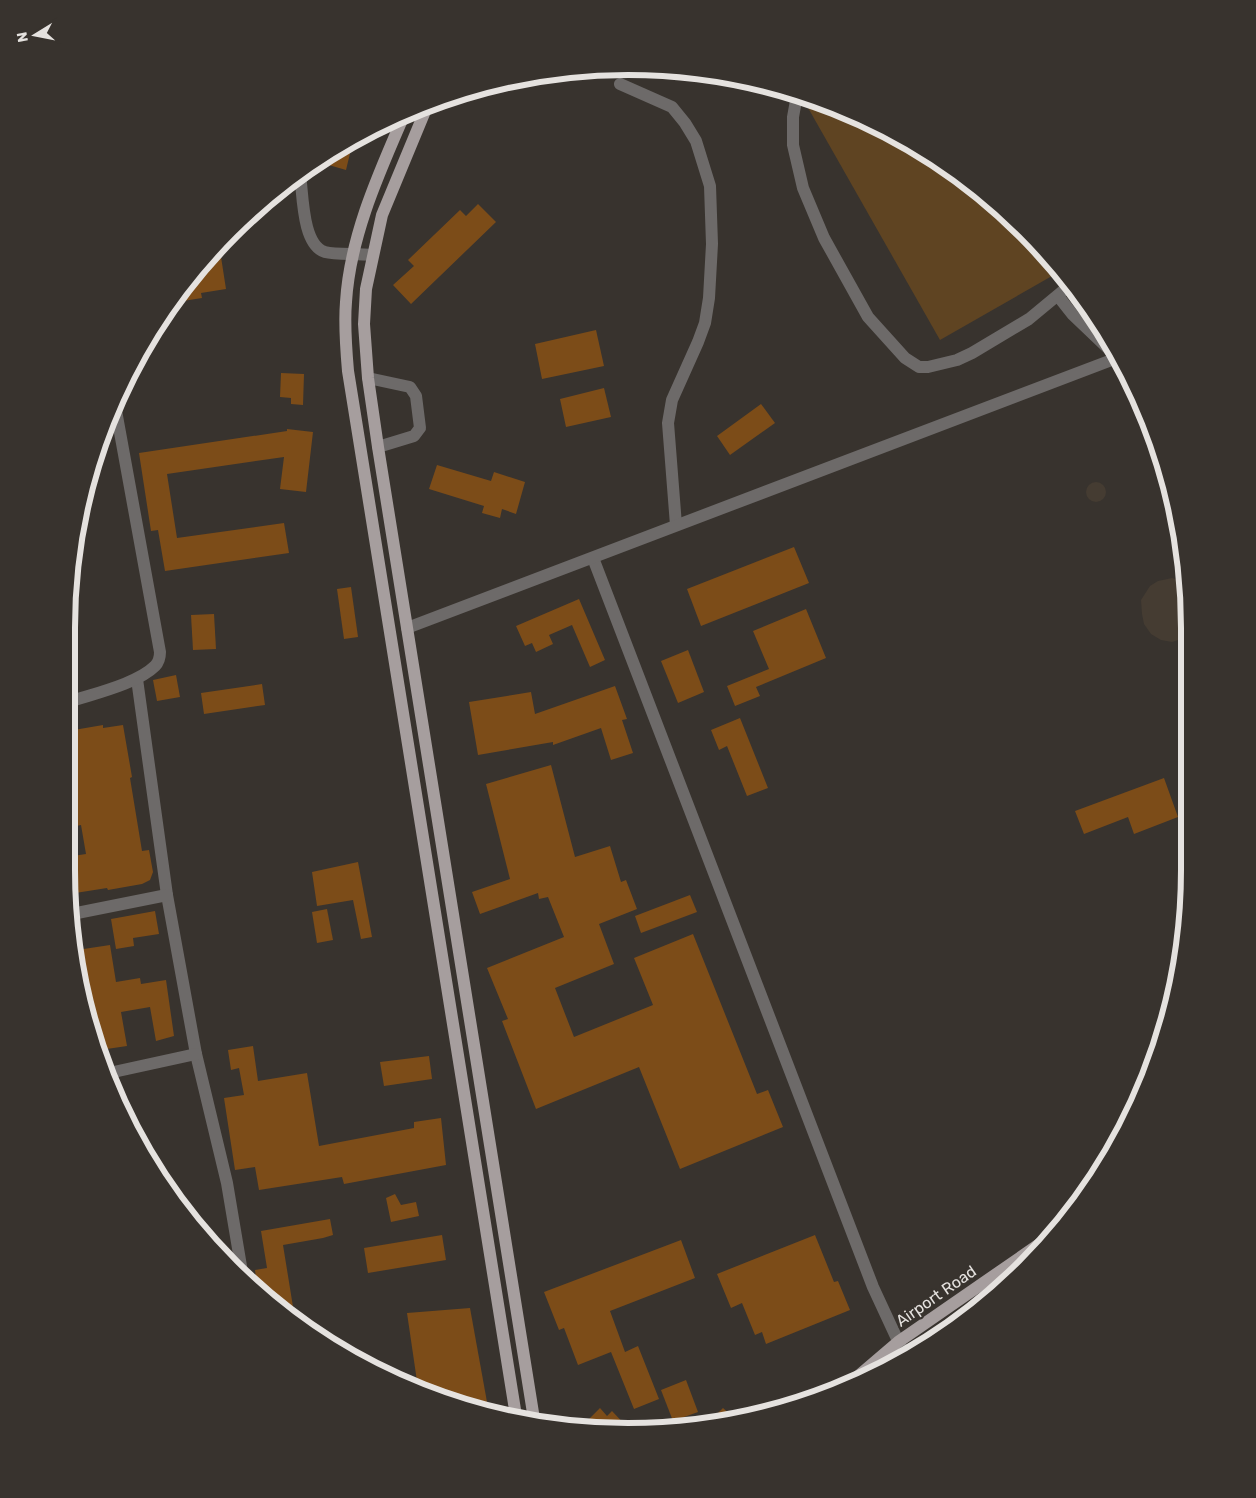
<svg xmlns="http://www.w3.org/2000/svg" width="1256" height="1498" viewBox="0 0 1256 1498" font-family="Rubik,sans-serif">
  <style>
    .built { fill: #453c32 }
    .green { fill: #5f4422 }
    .building { fill: #7c4c18 }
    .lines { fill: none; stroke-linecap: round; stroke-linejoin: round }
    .minor { stroke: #6d6a69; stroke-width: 12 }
    .major { stroke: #a69e9e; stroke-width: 12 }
    .labels { text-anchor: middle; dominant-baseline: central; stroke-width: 4.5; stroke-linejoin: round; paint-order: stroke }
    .street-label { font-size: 16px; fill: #e5e2df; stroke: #38332e }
    .rim { fill: none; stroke: #e5e2df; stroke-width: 6 }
  </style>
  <rect width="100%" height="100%" fill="#38332e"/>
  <!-- built -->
  <g class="built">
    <circle cx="1096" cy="492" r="10"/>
    <path d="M1172 578 1185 582 1190 628V636L1172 642 1161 640 1151 634 1144 624 1142 614 1141 600 1150 586 1158 581Z"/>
  </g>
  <!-- green -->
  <path class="green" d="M816 101 843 109 940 161 1025 231 1059 272 940 340 807 106Z"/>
  <!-- building -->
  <g class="building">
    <path d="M353 141 346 170 315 161H316Z"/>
    <path d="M478 204 496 222 411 304 393 285 414 266 408 260 460 210 466 216Z"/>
    <path d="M219 244 226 289 201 293 202 298 183 301 182 296 175 297 182 286Z"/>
    <path d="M596 330 604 366 542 379 535 344Z"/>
    <path d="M281 373 304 374 303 405 291 404V398L280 397Z"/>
    <path d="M604 388 611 417 566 427 560 399Z"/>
    <path d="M761 404 775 423 730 455 717 436Z"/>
    <path d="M287 429 313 432 306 492 280 489 284 457 167 474 177 538 284 523 289 553 165 571 158 530 151 531 139 453 287 431Z"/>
    <path d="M437 465 491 481 494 472 525 482 516 514 502 509 500 518 482 513 484 506 429 489Z"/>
    <path d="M794 547 809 583 701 626 687 589Z"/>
    <path d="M351 587 358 637 344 639 337 589Z"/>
    <path d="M579 599 605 660 590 667 572 625 549 635 553 644 536 652 532 643 525 646 516 626Z"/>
    <path d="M806 609 826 658 756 687 760 696 735 706 727 686 769 669 753 631Z"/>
    <path d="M214 614 216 649 193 650 191 615Z"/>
    <path d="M688 650 704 692 678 703 661 661Z"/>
    <path d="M176 675 180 697 157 701 153 680Z"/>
    <path d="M262 684 265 705 204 714 201 693Z"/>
    <path d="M615 686 627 719 622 720 633 753 611 760 601 728 553 745V742L478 755 469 702 531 692 535 714Z"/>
    <path d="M740 718 768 788 747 796 727 746 719 750 711 730Z"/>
    <path d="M103 725V728L123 725 132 777 130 778 142 851 149 850 153 872 150 880 142 884 108 890 107 888 69 894 66 857 86 854 81 825 67 828 68 731Z"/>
    <path d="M551 765 575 857 610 846 621 882 626 880 637 909 599 924 614 964 555 988 574 1037 653 1005 634 958 693 934 757 1094 768 1090 783 1127 680 1169 639 1067 536 1109 502 1021 508 1019 487 968 564 937 548 897 539 899 538 893 480 914 472 892 510 879 486 784Z"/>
    <path d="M1164 778 1178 817 1134 834 1128 817 1084 834 1075 811Z"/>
    <path d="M358 862 372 937 361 939 353 900 317 906 312 872Z"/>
    <path d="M690 895 697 912 641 933 635 916Z"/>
    <path d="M327 909 333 940 317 943 312 912Z"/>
    <path d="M155 911 159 934 133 938 134 946 116 949 111 919Z"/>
    <path d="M110 945 116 982 140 978 141 984 166 980 174 1036 156 1041 150 1007 121 1012 127 1046 100 1050 85 1015 77 950Z"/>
    <path d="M253 1046 258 1081 307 1073 319 1146 414 1128V1122L441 1118 446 1165 344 1184 342 1177 259 1190 255 1167 235 1170 224 1098 244 1095 239 1068 231 1070 228 1050Z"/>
    <path d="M429 1056 432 1079 384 1086 380 1062Z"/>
    <path d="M395 1194 401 1205 416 1202 419 1216 391 1222 386 1198Z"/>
    <path d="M330 1219 333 1235 323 1238 283 1245 295 1319 257 1286 255 1270 267 1268 261 1231Z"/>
    <path d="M442 1235 446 1260 368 1273 364 1248Z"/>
    <path d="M815 1235 834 1282 838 1281 850 1310 766 1344 762 1332 755 1335 742 1303 731 1308 717 1274Z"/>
    <path d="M681 1240 695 1278 610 1311 625 1352 638 1346 659 1399 634 1409 611 1352 578 1365 564 1328 559 1330 544 1292Z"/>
    <path d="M470 1308 487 1402 463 1405 448 1402 418 1388 407 1313Z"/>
    <path d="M686 1380 698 1412 673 1421 661 1390Z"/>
    <path d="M600 1408 607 1416 612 1411 629 1429 596 1430 587 1421Z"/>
    <path d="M723 1408 734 1418 705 1426Z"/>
  </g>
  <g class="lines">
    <!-- minor -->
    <g class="minor">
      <path d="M620 84 672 107 685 123 696 141 710 186 712 244 709 298 705 323 698 342 672 400 668 423 676 525"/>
      <path d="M797 95 793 117V145L803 188 824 238 868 317 905 358 919 367H928L957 360 972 353 1029 319 1070 285"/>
      <path d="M300 174C303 194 302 245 325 252 336 255 359 253 372 255"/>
      <path d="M1058 296 1073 315 1117 357"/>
      <path d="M368 378 410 387 416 396 420 428 414 436 378 447"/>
      <path d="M593 558 873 1287 905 1356"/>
      <path d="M407 628 1117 358"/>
      <path d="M137 679 167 895 196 1054 227 1183 242 1272"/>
      <path d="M69 702C92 694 137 684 155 666 159 662 160 658 160 652L115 405"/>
      <path d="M72 914 167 895"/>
      <path d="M109 1073 196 1054"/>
    </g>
    <!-- major -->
    <g class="major">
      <path d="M428 104 382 215 366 289 364 324 368 378 378 447 534 1419"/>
      <path d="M405 113C379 173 350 236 346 302 344 325 346 348 348 371L516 1416"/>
      <path d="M843 1389 898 1342 1041 1243 1053 1237"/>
    </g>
  </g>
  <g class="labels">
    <!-- street labels -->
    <g class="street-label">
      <text transform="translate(936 1296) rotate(-35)">Airport Road</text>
    </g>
  </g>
  <!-- crop -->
  <path d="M0 0H1256V1498H0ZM628 75H628A553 553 0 0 1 1181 628V870A553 553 0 0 1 628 1423H628A553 553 0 0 1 75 870V628A553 553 0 0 1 628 75Z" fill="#38332e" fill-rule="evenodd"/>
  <path class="rim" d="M628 75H628A553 553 0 0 1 1181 628V870A553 553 0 0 1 628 1423H628A553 553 0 0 1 75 870V628A553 553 0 0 1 628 75Z"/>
  <!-- north arrow -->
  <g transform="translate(35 35) rotate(260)" stroke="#38332e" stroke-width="4" paint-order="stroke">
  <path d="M0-4L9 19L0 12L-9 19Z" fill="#e5e2df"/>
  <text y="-8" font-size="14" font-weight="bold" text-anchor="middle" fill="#e5e2df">N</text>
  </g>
</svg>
